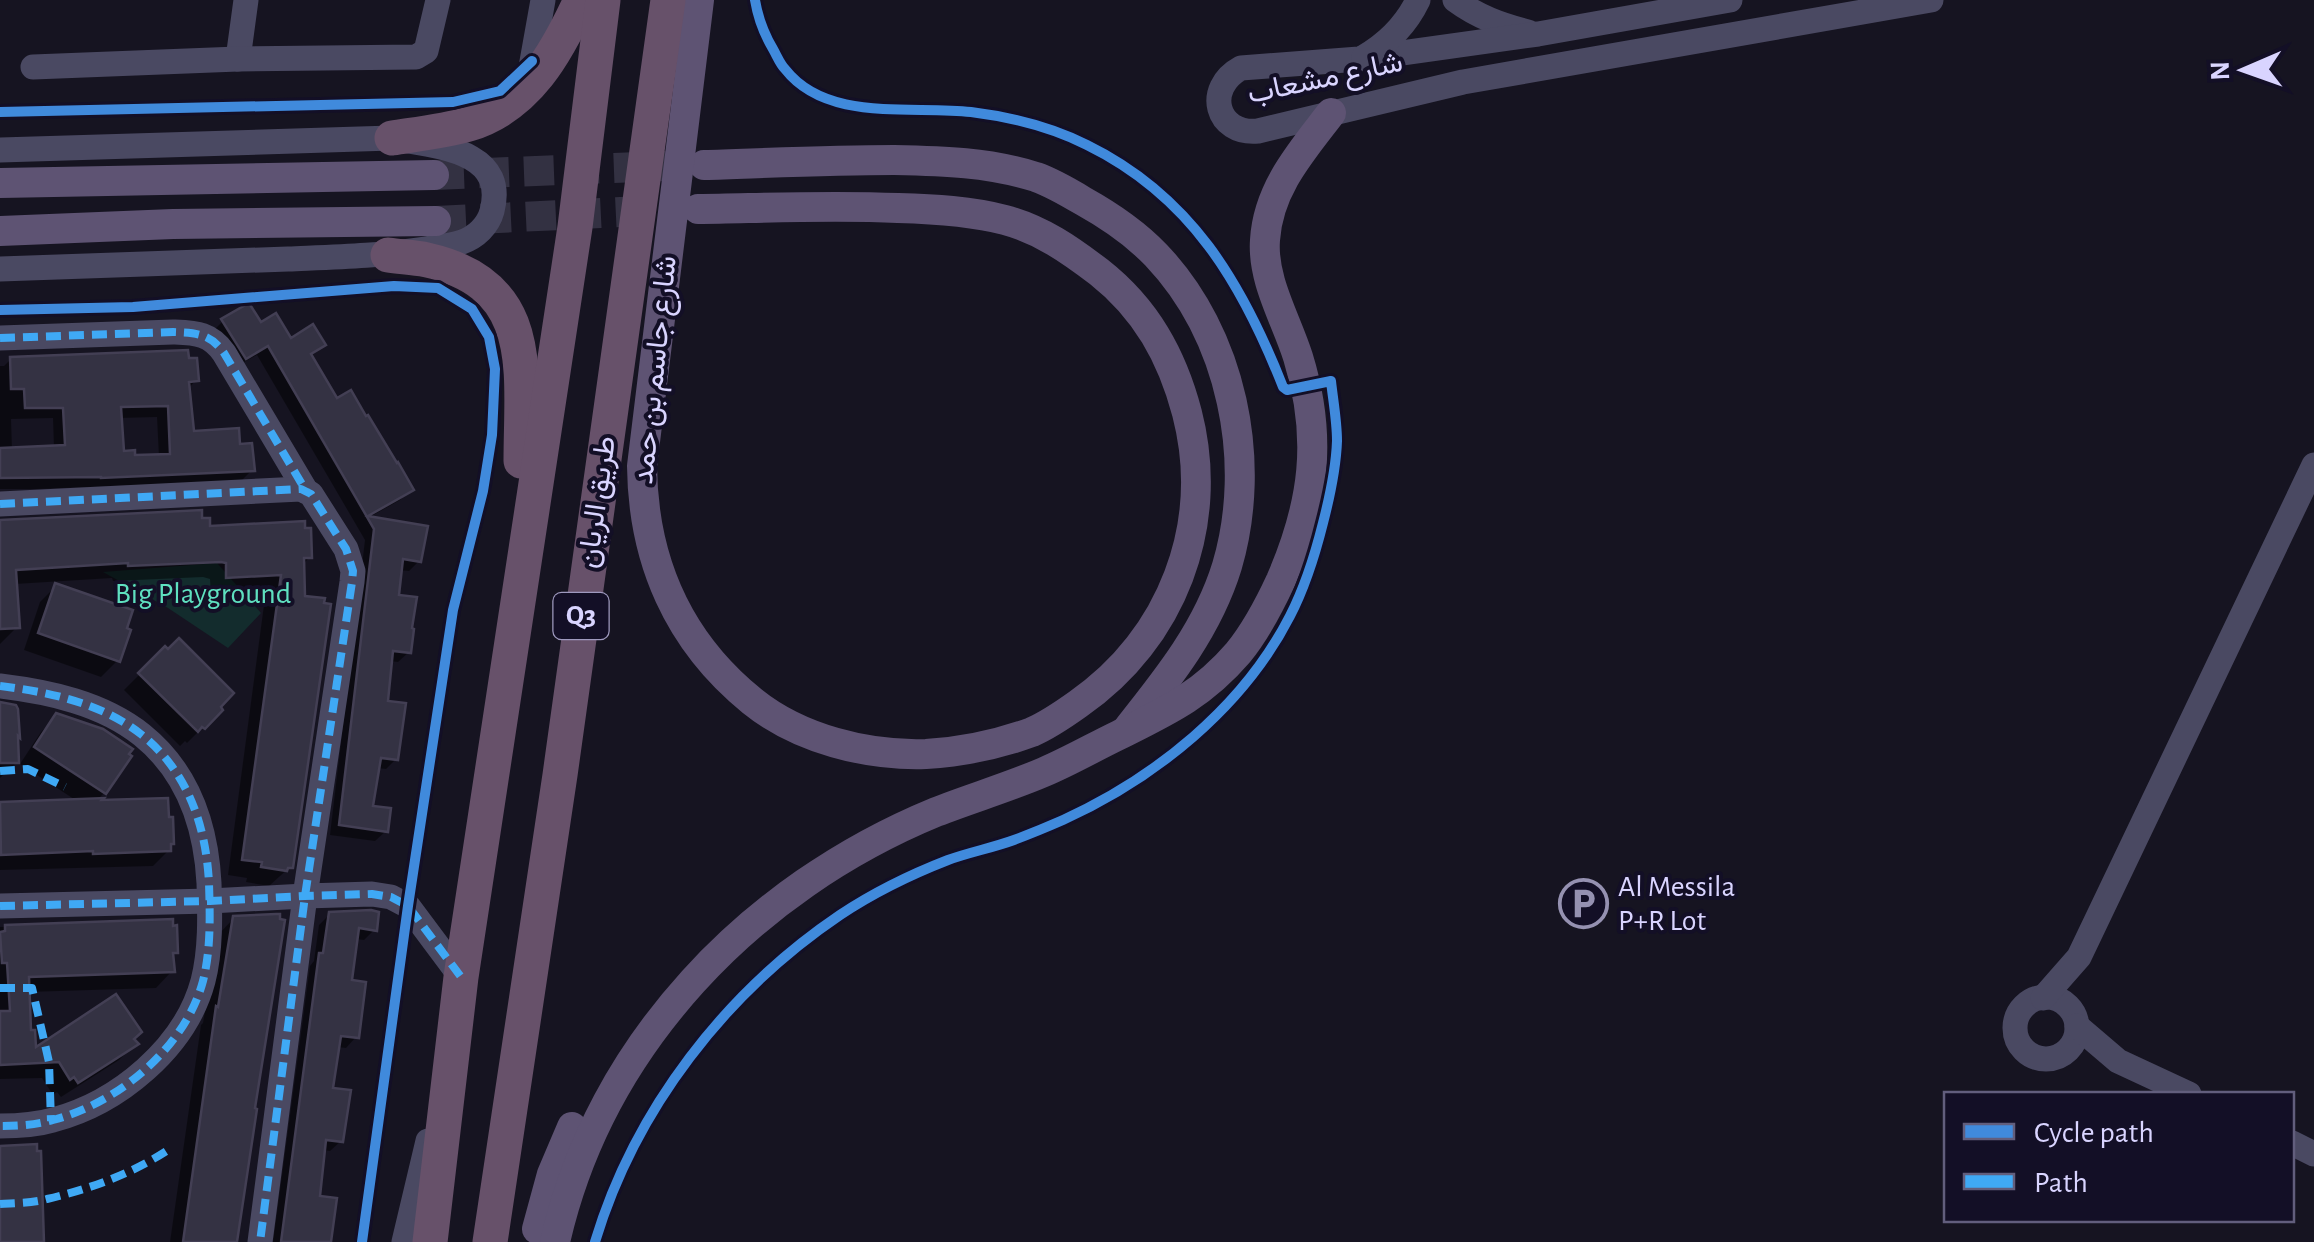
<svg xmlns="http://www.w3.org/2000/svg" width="2314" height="1242" viewBox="0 0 2314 1242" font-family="'Alegreya Sans',Vazirmatn,sans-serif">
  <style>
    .green { fill: #132c2d }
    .shadow { fill: #0007; fill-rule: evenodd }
    .building { fill: #343243; stroke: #433f54; stroke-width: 2.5; fill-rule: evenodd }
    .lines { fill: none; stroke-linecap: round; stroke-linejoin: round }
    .major-tunnel { stroke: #333142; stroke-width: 30; stroke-dasharray: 30 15; stroke-linecap: butt }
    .minor { stroke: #4a4962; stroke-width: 25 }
    .major { stroke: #5e5373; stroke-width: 30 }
    .highway { stroke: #67516a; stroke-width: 35 }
    .quiet { stroke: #3fa9f5; stroke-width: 8; stroke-dasharray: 15 8; stroke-linecap: butt }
    .cycleway-casing { stroke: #130f26; stroke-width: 16 }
    .cycleway { stroke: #408adc; stroke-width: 10 }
    .labels { text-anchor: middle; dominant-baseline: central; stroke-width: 8; stroke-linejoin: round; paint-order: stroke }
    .shield { fill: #130f26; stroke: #9e99be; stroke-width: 2.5 }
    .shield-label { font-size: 28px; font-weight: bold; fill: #d9d4ff }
    .street-label { font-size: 30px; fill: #d9d4ff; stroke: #130f26 }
    .park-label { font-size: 30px; fill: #5fe0c0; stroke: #130f26 }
    .poi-label { font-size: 30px; fill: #d9d4ff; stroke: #130f26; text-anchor: start }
  </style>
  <rect width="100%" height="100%" fill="#161421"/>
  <!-- green -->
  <path class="green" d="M217 563 261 613 228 648 168 608 103 572Z"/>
  <!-- shadow -->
  <g class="shadow">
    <path d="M223 321 260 326 290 342 323 344 309 356 336 402 410 490 400 500 368 518 419 561 409 571 399 570 396 597 409 652 398 662 389 661 385 703 396 759 386 769 377 768 371 808 386 831 375 841 330 835 365 540 257 355 235 367 212 332Z"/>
    <path d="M11 359 196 380 188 389 192 434 238 447 252 470 241 481 37 489H0V366H4ZM157 417 159 457 133 458 122 453 119 418ZM53 418 54 448 12 450 11 419Z"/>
    <path d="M200 521 208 529 310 557 302 565 290 867 269 886 246 882 247 878 228 875 266 590 211 593 210 579 203 577 113 581 112 578 15 584 17 627 0 644V523Z"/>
    <path d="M56 586 118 660 101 677 24 650 40 602Z"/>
    <path d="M165 649 203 727 187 743 185 741 180 746 124 690Z"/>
    <path d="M0 713 17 762 0 778Z"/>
    <path d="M57 716 104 793 97 800 169 846V850L153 866 0 870V806L77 801 20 764 41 732Z"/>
    <path d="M330 914 374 930 364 940 355 939 349 982 356 1037 346 1048 337 1047 330 1090 341 1141 330 1151 322 1150 317 1198 329 1242H273L310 966 314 961 319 925Z"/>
    <path d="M234 918V1242H170L201 1025 203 1023 218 935Z"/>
    <path d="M171 921 175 952 171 956 172 971 156 988 27 992 29 1032 34 1051 132 1040 135 1044 119 1060 61 1097 57 1092 53 1095 42 1078 0 1079V927Z"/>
  </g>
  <!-- building -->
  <g class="building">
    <path d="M249 303 261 322 276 313 291 338 313 324 326 345 311 354 337 398 351 390 366 416 368 415 397 463 398 462 414 490 368 516 428 526 421 562 403 559 399 595 417 597 412 628 414 629 411 653 393 651 388 701 406 703 398 760 381 758 373 806 391 808 388 832 339 825 374 529 268 346 246 359 221 319Z"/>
    <path d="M188 350 189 358H197L199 381 189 382 194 431 239 428 240 444 252 443 255 471 101 478V477L0 478V448L65 445 63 408H25L24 389H11L10 357ZM168 406 170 454 135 455V450L124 451 121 407Z"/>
    <path d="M202 510V518H210V526L305 521V528H311L312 558H304L305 596 325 598 324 603 331 604 293 868H288L287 871 261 867 262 862 242 860 281 575 226 578V563L221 562 128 566V563L16 570 20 628 0 629V520Z"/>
    <path d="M55 583 133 610 127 628 131 630 120 662 38 633Z"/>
    <path d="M179 638 234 693 221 707 223 710 205 729 202 727 198 732 138 673 165 646 168 649Z"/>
    <path d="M0 702 16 705 18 709 20 738 18 736 19 763H0Z"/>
    <path d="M56 713 103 729 133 749 129 754 132 756 106 794 34 747Z"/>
    <path d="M104 798 102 800 168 798 169 817H173L174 844H171V851L93 854V851L1 855 0 802Z"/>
    <path d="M371 910 379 912 377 931 359 928 352 980 366 982 359 1038 341 1036 333 1088 351 1090 343 1142 326 1140 320 1196 337 1198 331 1242H281L319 953H323L329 912Z"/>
    <path d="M276 914H280V919L285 920 255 1108 257 1109 237 1242H183L216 1006 218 1007 233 916Z"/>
    <path d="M173 919V926L177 925 178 953H173L175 972 29 977 31 1030H35L36 1047 116 994 142 1032 134 1039 139 1044 78 1083 74 1077 70 1080 59 1062 0 1065V1011H10L7 963H2L0 932 5 931V925Z"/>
    <path d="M37 1144V1151H41L44 1242H0V1146Z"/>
  </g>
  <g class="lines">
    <!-- major-tunnel -->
    <g class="major-tunnel">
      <path d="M434 175 666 166"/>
      <path d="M436 221 662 210"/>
    </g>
    <!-- minor -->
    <g class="minor">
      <path d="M1455 0C1478 17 1501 25 1528 32"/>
      <path d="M1730 0 1538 34 1359 59 1241 68C1204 88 1216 135 1258 131L1463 82 1931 0"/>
      <path d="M1364 57C1388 43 1406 25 1418 0"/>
      <path d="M238 59 246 0"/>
      <path d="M33 67 238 59 416 57 426 51 438 0"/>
      <path d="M528 84 543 0"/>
      <path d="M0 150 392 138C434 146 508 149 492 211 488 226 476 237 462 242 450 246 437 247 425 249 379 256 334 257 288 259 192 262 96 266 0 269"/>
      <path d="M0 338 173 332C196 333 210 333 224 353L306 491"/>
      <path d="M0 504 301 489 311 494 346 549 353 571 352 582 305 896 260 1242"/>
      <path d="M0 686C49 692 102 703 142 735 188 772 206 826 209 883 210 915 211 950 203 981 185 1048 118 1103 53 1120 36 1125 17 1126 0 1126"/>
      <path d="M0 906 210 901 305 896 372 894 391 897 408 906 461 977"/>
      <circle cx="2046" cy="1028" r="31"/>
      <path d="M2043 998 2079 957 2314 465"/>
      <path d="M2077 1026 2118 1061 2189 1094"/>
      <path d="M2292 1143 2314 1154"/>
      <path d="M404 1242 428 1141"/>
    </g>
    <!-- major -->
    <g class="major">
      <path d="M704 165C767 163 830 160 894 160 943 161 988 162 1036 177 1053 183 1068 192 1083 201 1110 216 1134 232 1156 255 1232 335 1258 461 1227 566 1208 628 1169 677 1129 727"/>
      <path d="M0 183 434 175"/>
      <path d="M698 209C765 208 831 205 898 208 934 209 971 211 1005 220 1042 230 1070 250 1099 272 1146 309 1172 356 1187 413 1216 525 1172 639 1078 704 1064 714 1048 725 1032 732 999 744 961 752 926 754 867 756 799 739 752 701 678 641 643 560 642 466L699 0"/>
      <path d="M0 231 173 224 436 221"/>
      <path d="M537 1229 552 1174 572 1127"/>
      <path d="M555 1242C600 1044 751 888 936 812 972 798 1009 787 1044 772 1070 761 1094 747 1119 735 1167 711 1202 695 1238 653 1256 631 1269 606 1281 580 1314 504 1323 438 1298 357 1286 319 1262 280 1265 240 1268 189 1301 152 1331 113"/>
    </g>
    <!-- highway -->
    <g class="highway">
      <path d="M392 138C418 134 445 131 469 124 528 106 557 52 581 0"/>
      <path d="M388 255C401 257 414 257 427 260 538 285 521 371 521 461"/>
      <path d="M430 1242 461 977 575 227 603 0"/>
      <path d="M490 1242 560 775 668 0"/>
    </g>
    <!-- quiet -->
    <g class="quiet">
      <path d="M0 338 173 332C196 333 210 333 224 353L306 491"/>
      <path d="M0 504 301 489 311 494 346 549 353 571 352 582 305 896 260 1242"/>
      <path d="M0 686C49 692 102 703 142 735 188 772 206 826 209 883 210 915 211 950 203 981 185 1048 118 1103 53 1120 36 1125 17 1126 0 1126"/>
      <path d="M0 771 28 769 65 787"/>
      <path d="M0 906 210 901 305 896 372 894 391 897 408 906 461 977"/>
      <path d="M0 988H32L49 1062 51 1121"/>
      <path d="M0 1204C15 1203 32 1203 47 1199 90 1189 134 1173 171 1148"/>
    </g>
    <defs>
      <g id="cycleway">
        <path d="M0 112 453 102 500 91 532 61"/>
        <path d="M0 310 133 307 394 286 438 288 472 309 489 337 495 369 492 435 483 491 453 610 408 906 362 1242"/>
        <path d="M595 1242C635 1109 726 992 840 915 873 893 912 874 948 860 970 852 992 848 1014 840 1030 834 1047 827 1063 820 1155 778 1243 708 1290 616 1305 587 1315 555 1323 523 1330 496 1336 469 1337 441 1337 421 1333 400 1331 381L1287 390 1283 387C1242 283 1191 196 1087 145 1051 127 1011 117 971 112 912 105 827 123 785 69 780 64 777 56 773 49 764 34 758 18 755 0"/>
      </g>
    </defs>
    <!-- cycleway casing -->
    <use href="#cycleway" class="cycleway-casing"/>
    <!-- cycleway -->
    <use href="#cycleway" class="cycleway"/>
  </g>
  <!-- icons -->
  <defs>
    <symbol id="parking-ring" viewBox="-11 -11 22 22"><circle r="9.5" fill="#130f26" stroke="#9591b1" stroke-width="1.5"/><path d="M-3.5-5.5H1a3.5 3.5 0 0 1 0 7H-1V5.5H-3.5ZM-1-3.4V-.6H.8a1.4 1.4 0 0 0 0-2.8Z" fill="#9591b1"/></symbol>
  </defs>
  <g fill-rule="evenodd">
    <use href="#parking-ring" x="1556" y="876" width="55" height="55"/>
  </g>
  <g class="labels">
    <!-- shield labels -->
    <rect class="shield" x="553.5" y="593" width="55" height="46" rx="8"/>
    <g class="shield-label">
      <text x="581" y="616">Q3</text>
    </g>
    <!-- street labels -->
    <g class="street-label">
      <text transform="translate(1325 78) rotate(-12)">شارع مشعاب</text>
      <text transform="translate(655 370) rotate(-84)">شارع جاسم بن حمد</text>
      <text transform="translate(597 502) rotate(-82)">طريق الريان</text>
    </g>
    <!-- park labels -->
    <g class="park-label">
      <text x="203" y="594">Big Playground</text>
    </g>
    <!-- poi labels -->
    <g class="poi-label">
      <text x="1618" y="887">Al Messila<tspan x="1618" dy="34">P+R Lot</tspan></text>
    </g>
  </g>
  <!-- legend -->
  <rect x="1944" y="1092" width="350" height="130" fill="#130f26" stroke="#625e7d" stroke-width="2.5"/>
  <rect x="1964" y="1124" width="50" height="15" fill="#408adc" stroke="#625e7d" stroke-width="2.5"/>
  <text x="2034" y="1142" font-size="30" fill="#d9d4ff">Cycle path</text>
  <rect x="1964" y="1174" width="50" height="15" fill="#3fa9f5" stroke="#625e7d" stroke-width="2.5"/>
  <text x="2034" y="1192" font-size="30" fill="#d9d4ff">Path</text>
  <!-- north arrow -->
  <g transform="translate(2244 70) rotate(268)" stroke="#130f26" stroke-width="8" paint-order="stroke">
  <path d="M0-8L18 38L0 25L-18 38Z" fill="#d9d4ff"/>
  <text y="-15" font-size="28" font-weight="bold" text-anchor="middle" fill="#d9d4ff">N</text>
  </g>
</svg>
